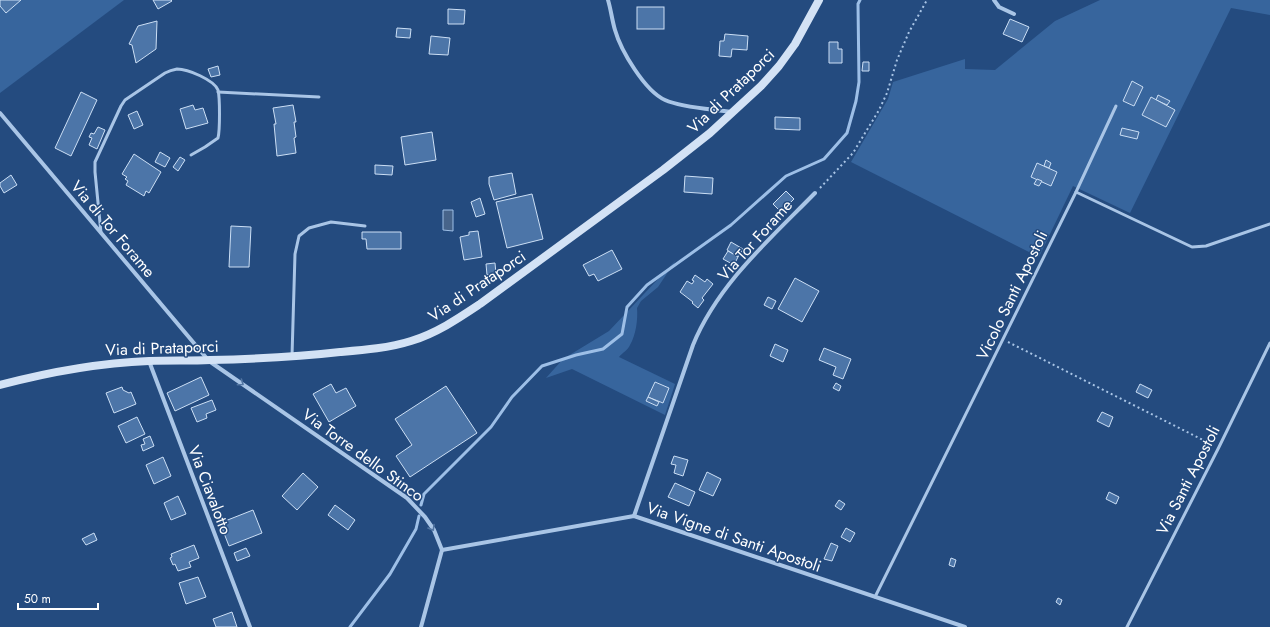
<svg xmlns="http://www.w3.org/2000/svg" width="1270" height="627" viewBox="0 0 1270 627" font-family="Jost,sans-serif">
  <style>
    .green { fill: #37659d; fill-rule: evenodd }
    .water { fill: #47648a; stroke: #9dbfe7 }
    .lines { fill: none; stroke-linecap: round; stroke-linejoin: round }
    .stream { stroke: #9dbfe7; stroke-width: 3 }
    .building { fill: #4c75a8; stroke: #ccdff5 }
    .path { stroke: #a9c5e6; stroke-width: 2; stroke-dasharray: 2 3; stroke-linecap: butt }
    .lane { stroke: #a9c5e6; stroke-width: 3 }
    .street { stroke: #a9c5e6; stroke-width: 4 }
    .secondary { stroke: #d3e2f5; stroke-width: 8 }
    .oneway { stroke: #5376a3 }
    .labels { text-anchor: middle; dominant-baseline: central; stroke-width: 3; stroke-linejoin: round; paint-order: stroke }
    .street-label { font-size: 16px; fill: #fff; stroke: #244b7f }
  </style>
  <rect width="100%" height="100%" fill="#244b7f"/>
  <!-- green -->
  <g class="green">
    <path d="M0 0H124L0 93Z"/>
    <path d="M1100 0H1270V15L1231 8 1130 213 1073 186 1039 257 851 162 888 99 893 82 965 59V69L995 70 1055 21ZM1132 82 1143 87 1134 106 1123 101ZM1159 95 1169 101 1167 105 1175 110 1165 127 1142 115 1151 97 1156 100Z"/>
    <path d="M676 260 658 287 641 301 637 308C638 319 636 335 630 345 628 350 622 353 619 357L675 384 665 415 572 369 546 378 563 359 609 331ZM655 382 669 388 663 403 659 402 657 406 646 401Z"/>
  </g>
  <!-- water -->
  <path class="water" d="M443 210H453V231L443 230Z"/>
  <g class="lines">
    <!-- stream -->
    <g class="stream">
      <path d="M421 505 424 494 491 427 512 397 542 366 576 355 603 349 622 334 627 307 647 285 731 225 786 176 824 159 847 133 856 101 859 82 858 4 860 0"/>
      <path d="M350 627 390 574 416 529 419 516"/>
    </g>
  </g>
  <!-- building -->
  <g class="building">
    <path d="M0 0H21L6 13 0 6Z"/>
    <path d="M153 0H171L172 1 158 9Z"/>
    <rect x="637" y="7" width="27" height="22"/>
    <path d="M448 9 465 10 464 24H448Z"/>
    <path d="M1010 19 1029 27 1022 42 1003 34Z"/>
    <path d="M157 21 156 49 136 63 132 45 129 44 138 26Z"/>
    <path d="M397 28 411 29 410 38 396 37Z"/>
    <path d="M725 34 748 36 747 50 732 49 731 57 719 56 720 41H724Z"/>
    <path d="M431 36 450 38 448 55 429 54Z"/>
    <path d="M829 42H838V49H842V63H829Z"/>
    <path d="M863 62H869V71H862Z"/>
    <path d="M218 66 220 75 211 77 208 69Z"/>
    <path d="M1132 81 1143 87 1134 106 1123 101Z"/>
    <path d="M81 92 97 100 71 156 55 148Z"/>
    <path d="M1158 95 1170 101 1167 105 1156 100Z"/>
    <path d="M1151 97 1175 110 1166 127 1142 115Z"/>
    <path d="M193 105 195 110 203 108 208 123 186 129 180 109Z"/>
    <path d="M293 105 296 122H294L296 137 294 138 296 153 277 156 274 124H276L273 108Z"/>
    <path d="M137 111 143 125 134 129 128 115Z"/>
    <path d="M775 117 800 118V130L775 129Z"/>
    <path d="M98 127 105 130 97 149 89 145 92 138 89 137 91 133 94 134Z"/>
    <path d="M1122 128 1139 132 1137 139 1120 135Z"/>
    <path d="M432 132 436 160 405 165 401 137Z"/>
    <path d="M160 152 170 158 165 167 155 162Z"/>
    <path d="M134 154 161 172 149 193 146 191 144 196 126 185 128 181 125 179 127 177 122 174Z"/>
    <path d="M180 157 185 160 178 171 173 167Z"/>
    <path d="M1046 160 1051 163 1049 168 1044 166Z"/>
    <path d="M1037 163 1057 172 1051 186 1031 177Z"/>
    <path d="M375 165 393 166 392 175 375 174Z"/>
    <path d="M512 173 516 194 494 200 489 184V177Z"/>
    <path d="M11 175 17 185 4 193 0 186V183Z"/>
    <path d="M685 176 713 178 712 194 684 192Z"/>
    <path d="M1037 179 1042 181 1039 186 1034 184Z"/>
    <path d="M786 191 794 199 781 212 773 204Z"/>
    <path d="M532 194 543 239 507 248 496 202Z"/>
    <path d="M480 198 485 214 476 217 471 202Z"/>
    <path d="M231 226 251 227 249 267H229Z"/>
    <path d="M478 231 482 257 464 260 460 237 469 235V232Z"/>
    <path d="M362 232H401V249H367L366 239H362Z"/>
    <path d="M731 242 743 249 738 257 727 250Z"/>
    <path d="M612 250 622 269 598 281 594 274 589 276 583 265Z"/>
    <path d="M728 251 738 257 734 265 723 259Z"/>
    <path d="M495 263 496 274 487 275 486 264Z"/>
    <path d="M695 275 705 282 707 279 713 284 702 298 704 300 698 308 692 303 693 302 680 292 687 281 692 284 694 281 692 280Z"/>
    <path d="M795 278 819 291 802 322 778 309Z"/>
    <path d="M768 297 776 301 772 309 764 305Z"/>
    <path d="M775 344 788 350 783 362 770 356Z"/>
    <path d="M824 348 851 359 843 379 833 375 836 367 819 360Z"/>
    <path d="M201 377 209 395 175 411 167 393Z"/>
    <path d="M655 382 669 388 663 403 648 397Z"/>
    <path d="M836 383 841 386 839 391 833 388Z"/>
    <path d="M331 384 336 393 346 388 356 406 329 422 313 394Z"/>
    <path d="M1140 384 1152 390 1148 398 1136 392Z"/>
    <path d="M446 386 477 433 410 477 396 456 412 445 395 419Z"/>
    <path d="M122 387 123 390 129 393 131 392 136 404 114 413 106 393Z"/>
    <path d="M648 397 659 402 657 406 646 401Z"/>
    <path d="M212 400 216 410 206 414 207 418 197 422 191 408Z"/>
    <path d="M1102 412 1113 417 1109 427 1097 421Z"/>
    <path d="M137 417 145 434 126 443 118 426Z"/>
    <path d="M150 436 154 446 143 451 141 445 145 444 143 439Z"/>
    <path d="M674 456 688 460 683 476 674 473 676 465 671 464Z"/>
    <path d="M163 457 171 476 154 484 146 465Z"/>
    <path d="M707 472 721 479 713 496 699 490Z"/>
    <path d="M303 473 318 487 297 510 282 496Z"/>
    <path d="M675 483 695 492 689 506 668 497Z"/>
    <path d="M1109 492 1119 497 1116 504 1106 499Z"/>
    <path d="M178 496 186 514 171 520 164 503Z"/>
    <path d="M839 500 845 504 841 510 835 506Z"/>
    <path d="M335 505 355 520 348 530 328 515Z"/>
    <path d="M253 510 262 533 229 546 220 523Z"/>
    <path d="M846 528 855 533 850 542 841 537Z"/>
    <path d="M94 533 97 540 86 545 82 539Z"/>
    <path d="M831 543 838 546 832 561 824 559Z"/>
    <path d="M194 545 199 558 189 562 191 567 178 571 175 564 173 565 170 558 172 557 171 554Z"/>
    <path d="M246 548 250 556 237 561 234 553Z"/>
    <path d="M951 558 956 560 954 567 949 565Z"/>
    <path d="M198 577 206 597 186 604 179 583Z"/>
    <path d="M1058 598 1062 600 1060 605 1056 602Z"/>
    <path d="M232 612 237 627H216L213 619Z"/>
  </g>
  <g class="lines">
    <!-- path -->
    <g class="path">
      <path d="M820 188 853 153 879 110 887 93 897 60 909 32 927 0"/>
      <path d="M1008 342 1213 445"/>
    </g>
    <!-- lane -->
    <g class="lane">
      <path d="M218 92 319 97"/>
      <path d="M1076 192 1116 106"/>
      <path d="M101 233 95 172V162L121 106 125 100 165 73C169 71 172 70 177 69 188 69 214 80 218 90 220 98 220 130 218 138L205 147 191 155"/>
      <path d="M292 356 295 254 299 236 309 228 331 222 365 226"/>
      <path d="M875 597 1076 192 1192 247 1206 246 1270 224"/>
      <path d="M1127 627 1219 447 1270 343"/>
    </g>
    <!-- street -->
    <g class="street">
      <path d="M608 0C611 10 612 20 615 30 621 51 645 91 665 100 683 108 712 109 731 112"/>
      <path d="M994 0 999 7 1014 14"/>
      <path d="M0 113 209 361 407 498 425 517 434 530 442 550 421 627"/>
      <path d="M149 361 250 627"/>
      <path d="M634 516 693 345C718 284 770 239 815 193"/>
      <path d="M442 550 634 516 965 627"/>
    </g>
    <!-- secondary -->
    <path class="secondary" d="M0 385C49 372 99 363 149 361 169 360 190 361 210 360 253 359 297 357 340 352 364 350 389 348 411 341 437 333 459 318 480 304L663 170 710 133 761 86 779 66 795 44 819 0"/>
  </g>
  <!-- one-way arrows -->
  <defs><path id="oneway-chevron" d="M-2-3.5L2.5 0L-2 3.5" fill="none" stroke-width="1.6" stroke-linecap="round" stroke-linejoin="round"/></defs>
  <g class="oneway">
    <use href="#oneway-chevron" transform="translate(241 383) rotate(35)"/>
    <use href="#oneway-chevron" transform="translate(432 528) rotate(60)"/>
  </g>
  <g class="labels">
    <!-- street labels -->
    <g class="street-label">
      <text transform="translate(731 91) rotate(-44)">Via di Prataporci</text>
      <text transform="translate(113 229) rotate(50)">Via di Tor Forame</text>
      <text transform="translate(755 240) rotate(-48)">Via Tor Forame</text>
      <text transform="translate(477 286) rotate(-34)">Via di Prataporci</text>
      <text transform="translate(1012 295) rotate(-64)">Vicolo Santi Apostoli</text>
      <text transform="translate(162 348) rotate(-2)">Via di Prataporci</text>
      <text transform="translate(363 455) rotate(36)">Via Torre dello Stinco</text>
      <text transform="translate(1188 480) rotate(-63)">Via Santi Apostoli</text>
      <text transform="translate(210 490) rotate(69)">Via Ciavalotto</text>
      <text transform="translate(734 537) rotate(19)">Via Vigne di Santi Apostoli</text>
    </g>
  </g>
  <!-- scale -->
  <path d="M18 603v6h80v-6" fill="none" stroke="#ffffff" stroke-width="2"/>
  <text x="24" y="603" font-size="12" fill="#ffffff" stroke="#244b7f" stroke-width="3" paint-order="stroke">50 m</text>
</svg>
